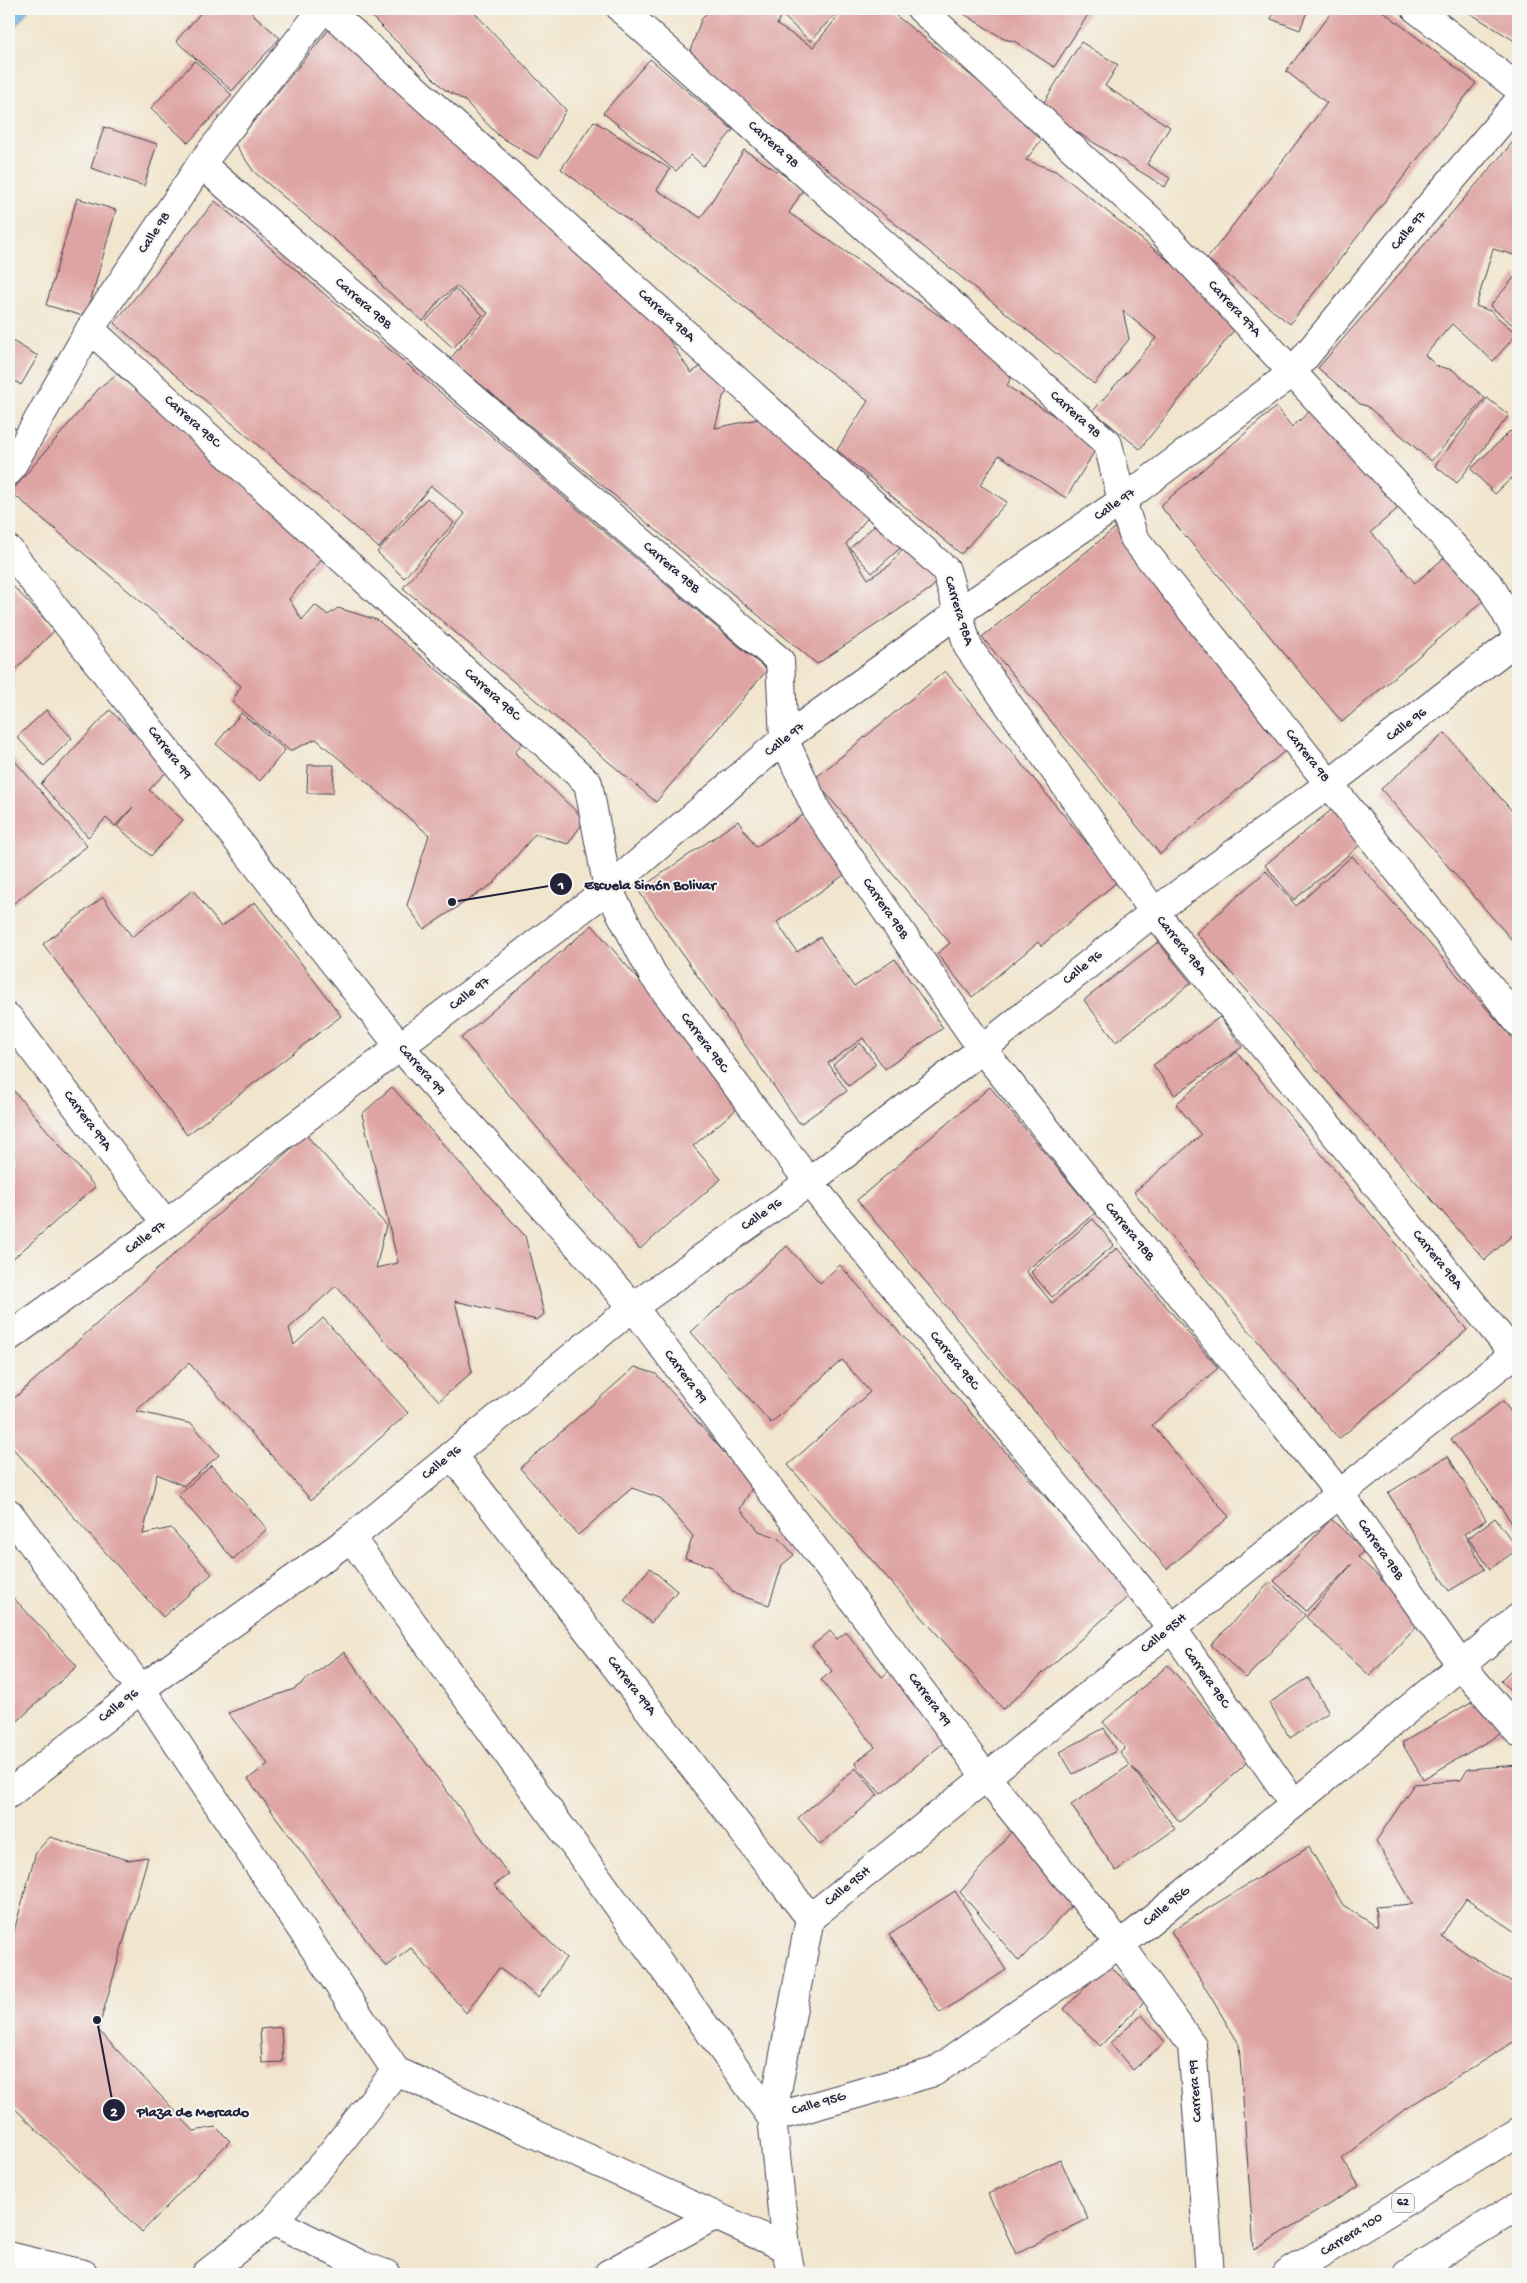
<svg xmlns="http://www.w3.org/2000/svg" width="1527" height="2283" viewBox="0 0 1527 2283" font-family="'Gochi Hand',sans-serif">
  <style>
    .water { fill: #6baee0; stroke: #46688e }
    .building { fill: #dea4a3 }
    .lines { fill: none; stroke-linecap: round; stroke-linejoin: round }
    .minor-casing { stroke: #413f51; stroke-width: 30 }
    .highway-casing { stroke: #413f51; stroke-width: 30 }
    .minor { stroke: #fff; stroke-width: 28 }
    .highway { stroke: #fff; stroke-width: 28 }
    .labels { text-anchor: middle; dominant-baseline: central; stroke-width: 4; stroke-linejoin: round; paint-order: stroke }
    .shield { fill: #f6f6f2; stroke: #626272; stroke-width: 1 }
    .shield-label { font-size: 12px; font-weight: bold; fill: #22223b }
    .street-label { font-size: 14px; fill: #22223b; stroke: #f6f6f2 }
    .leader { fill: none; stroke: #22223b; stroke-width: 2 }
    .callout-dot { fill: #22223b; stroke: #f6f6f2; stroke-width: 2 }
    .mark-label { font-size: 15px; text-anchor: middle; font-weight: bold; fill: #fff }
    .callout-label { font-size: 15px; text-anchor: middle; font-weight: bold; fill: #22223b; stroke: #f6f6f2; stroke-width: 4; stroke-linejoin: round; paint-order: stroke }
  </style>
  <rect width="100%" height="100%" fill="#f6f6f2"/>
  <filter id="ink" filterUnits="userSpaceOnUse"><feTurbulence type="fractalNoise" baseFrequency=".02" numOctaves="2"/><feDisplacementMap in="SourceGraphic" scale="10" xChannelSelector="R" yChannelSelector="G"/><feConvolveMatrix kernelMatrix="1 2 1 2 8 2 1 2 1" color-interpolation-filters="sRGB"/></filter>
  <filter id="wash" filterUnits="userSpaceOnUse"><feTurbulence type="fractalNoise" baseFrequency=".0096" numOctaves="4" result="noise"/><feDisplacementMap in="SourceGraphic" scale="20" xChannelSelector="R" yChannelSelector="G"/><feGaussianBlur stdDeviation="1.12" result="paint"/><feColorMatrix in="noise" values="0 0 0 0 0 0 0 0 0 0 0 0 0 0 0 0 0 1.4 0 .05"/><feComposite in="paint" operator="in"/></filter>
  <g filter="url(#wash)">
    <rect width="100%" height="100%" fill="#f1e5cd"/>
    <!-- water -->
    <path class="water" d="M9 9H29L9 35Z"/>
    <g id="blocks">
      <!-- building -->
      <g class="building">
        <path d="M204 9H247L280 38 232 91 176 41Z"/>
        <path d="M371 9H471L566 110 538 159 499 136 465 101 444 89 366 11Z"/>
        <path d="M710 9H783L777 25 813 47 844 9H888L1045 135 1026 160 1058 172 1242 320 1140 449 1093 411 1156 338 1123 311 1129 339 1094 384 688 57 701 20Z"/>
        <path d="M787 9H840L810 41 781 14Z"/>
        <path d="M956 9H1090L1091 10 1054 67 1014 41 1004 39Z"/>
        <path d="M1275 9H1308L1300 30 1271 19Z"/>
        <path d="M1334 9H1380L1476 83 1290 324 1207 259 1327 103 1286 71Z"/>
        <path d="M1463 9H1518V43Z"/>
        <path d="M331 27 637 291 691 373 709 361 735 382 723 397 715 428 763 418 874 510 846 544 868 579 890 565 909 541 936 583 930 589 817 664 450 359 488 313 456 286 440 300 423 321 383 287 372 271 254 172 235 144Z"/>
        <path d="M1081 42 1118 65 1105 86 1170 127 1147 164 1170 178 1165 187 1040 109Z"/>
        <path d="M650 59 733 130 703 166 691 155 676 171 603 113Z"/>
        <path d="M195 61 232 95 188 143 151 108Z"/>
        <path d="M594 121 670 169 657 190 701 218 744 150 804 188 789 213 1015 367 1007 386 1099 444 1066 498 999 455 980 485 1007 502 961 554 837 450 868 401 561 169Z"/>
        <path d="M104 127 157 144 144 186 91 168Z"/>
        <path d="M1518 136V256L1493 249 1476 306 1490 311 1517 334 1493 361 1452 324 1425 355 1437 366 1453 370 1485 398 1431 461 1367 406 1360 404 1318 368Z"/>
        <path d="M77 198 116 210 86 317 46 305Z"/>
        <path d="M215 201 767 670 656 802 403 588 465 514 431 486 379 548 114 323Z"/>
        <path d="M1518 273V329L1490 306Z"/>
        <path d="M455 289 483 315 453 348 425 322Z"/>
        <path d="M9 339 38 356 21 385 9 378Z"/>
        <path d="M117 374 328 552 289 599 302 620 315 605 328 615 338 608 377 620 523 741 515 753 585 820 568 844 535 834 494 883 424 929 407 905 429 835 316 739 290 751 232 702 241 686 11 492 101 386Z"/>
        <path d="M1487 398 1509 415 1457 483 1435 466Z"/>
        <path d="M1276 407 1292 427 1314 408 1398 508 1371 532 1415 583 1452 551 1489 596 1342 722 1160 506Z"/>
        <path d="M9 424 20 432 9 448Z"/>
        <path d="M1510 431 1518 439V472L1495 494 1471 469Z"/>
        <path d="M427 498 454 523 404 578 377 552Z"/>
        <path d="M884 517 906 543 872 573 850 548Z"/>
        <path d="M1119 525 1296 742 1160 854 982 637Z"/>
        <path d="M9 582 55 630 9 676Z"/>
        <path d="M945 671 1118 881 1041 946 1038 942 972 997 937 954 950 943 814 779Z"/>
        <path d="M46 710 72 738 44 766 17 737Z"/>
        <path d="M110 710 170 768 149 790 183 820 151 856 117 826 133 807 115 826 106 818 88 837 41 784Z"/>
        <path d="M241 713 285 750 260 781 216 744Z"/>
        <path d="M1445 733 1518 818V947L1381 789Z"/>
        <path d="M9 754 87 846 9 907Z"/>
        <path d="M308 765H334L333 793H307Z"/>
        <path d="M1336 806 1365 841 1294 900 1265 865Z"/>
        <path d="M803 815 844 875 777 922 797 952 820 937 854 987 895 959 943 1028 885 1069 863 1038 828 1063 847 1091 800 1124 638 890 738 821 756 847Z"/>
        <path d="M1352 856 1518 1044V1230L1485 1260 1196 933 1266 871 1296 906Z"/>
        <path d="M193 890 221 927 255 902 341 1016 187 1135 43 944 103 897 132 937Z"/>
        <path d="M592 925 744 1103 693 1146 721 1179 640 1249 461 1038Z"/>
        <path d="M1158 942 1191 983 1116 1042 1084 1000Z"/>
        <path d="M1220 1017 1242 1047 1175 1095 1153 1065Z"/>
        <path d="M860 1043 876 1064 849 1086 833 1065Z"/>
        <path d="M1237 1052 1467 1330 1339 1439 1134 1192 1201 1135 1176 1104Z"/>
        <path d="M9 1085 95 1187 9 1262Z"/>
        <path d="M392 1087 525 1236 544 1314 537 1320 455 1301 472 1372 439 1401 336 1286 289 1328 294 1345 323 1318 408 1413 311 1500 189 1363 136 1411 192 1424 219 1455 184 1486 157 1474 143 1534 171 1528 212 1574 163 1617 9 1444V1403L306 1135 386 1225 376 1268 398 1263 362 1114Z"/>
        <path d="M990 1087 1095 1213 1026 1271 1052 1303 1117 1248 1218 1368 1152 1425 1229 1517 1167 1569 857 1200Z"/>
        <path d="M1093 1219 1114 1245 1052 1297 1031 1272Z"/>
        <path d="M787 1246 820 1283 840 1265 1131 1594 1003 1709 788 1465 870 1392 842 1360 771 1423 691 1332Z"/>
        <path d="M635 1367 656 1374 753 1486 740 1509 759 1531 779 1538 794 1555 782 1565 769 1605 735 1594 712 1567 685 1558 693 1536 660 1498 632 1488 578 1535 520 1468Z"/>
        <path d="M1503 1401 1518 1422V1531L1451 1439Z"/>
        <path d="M1448 1456 1486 1520 1464 1534 1485 1569 1449 1591 1388 1493Z"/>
        <path d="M212 1465 267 1529 233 1559 178 1495Z"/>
        <path d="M1495 1518 1518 1549 1490 1569 1468 1538Z"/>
        <path d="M1331 1519 1364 1550 1358 1557 1423 1619 1370 1676 1306 1617 1352 1564 1306 1611 1274 1581Z"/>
        <path d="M650 1568 677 1591 651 1623 624 1600Z"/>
        <path d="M1270 1582 1305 1615 1246 1678 1211 1645Z"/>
        <path d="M9 1593 77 1666 9 1729Z"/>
        <path d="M830 1631 837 1639 846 1632 882 1677 896 1665 952 1736 881 1794 855 1763 875 1747 821 1680 832 1671 812 1646Z"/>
        <path d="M344 1652 509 1875 494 1885 566 1958 538 1997 499 1968 466 2013 411 1948 386 1967 248 1779 268 1764 228 1713 294 1689Z"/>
        <path d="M1518 1663V1699L1501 1680Z"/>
        <path d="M1168 1665 1250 1760 1180 1822 1132 1767 1175 1829 1116 1871 1071 1805 1130 1765 1120 1753 1125 1748 1103 1722Z"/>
        <path d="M1308 1678 1329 1712 1290 1738 1269 1703Z"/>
        <path d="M1481 1696 1502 1733 1423 1779 1402 1743Z"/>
        <path d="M1104 1728 1116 1751 1073 1774 1060 1752Z"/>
        <path d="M1518 1765V1934L1466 1899 1441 1936 1518 1987V2039L1405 2109 1342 2158 1359 2186 1254 2250 1239 2044 1171 1931 1309 1847 1343 1905 1377 1927 1375 1907 1413 1904 1376 1841 1414 1784 1461 1780 1468 1769Z"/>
        <path d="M856 1768 878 1795 820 1845 798 1818Z"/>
        <path d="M1013 1830 1081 1896 1019 1961 960 1892Z"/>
        <path d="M50 1837 128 1860 148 1857 98 2030 194 2131 216 2127 230 2141 142 2232 9 2103V1949L36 1852Z"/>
        <path d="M955 1891 1006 1970 940 2013 889 1934Z"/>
        <path d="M1108 1964 1145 2001 1100 2046 1064 2009Z"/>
        <path d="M1142 2015 1165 2042 1133 2070 1110 2043Z"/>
        <path d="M281 2027 283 2062 262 2063 260 2029Z"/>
        <path d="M1060 2159 1088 2219 1016 2254 988 2194Z"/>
        <path d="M9 2265 47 2274H9Z"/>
      </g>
    </g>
  </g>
  <g filter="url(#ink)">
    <use href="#blocks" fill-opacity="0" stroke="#413f51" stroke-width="1"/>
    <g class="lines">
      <defs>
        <g id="minor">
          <path d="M327 9 946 570 968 647 1154 912 1518 1359"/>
          <path d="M621 9 1108 444 1122 501 1134 538 1518 1022"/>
          <path d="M921 9 1155 224 1491 587 1518 635"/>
          <path d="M1416 9 1518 88"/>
          <path d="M201 164 780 661 784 739 817 811 982 1049 1340 1494 1461 1665 1518 1732"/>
          <path d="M90 329 588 783 608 889 653 975 809 1182 1172 1628 1294 1804"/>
          <path d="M9 471 90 329 201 164 323 9"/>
          <path d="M9 550 400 1047 633 1307 986 1777 1119 1943 1192 2045 1210 2274"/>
          <path d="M9 1018 166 1224"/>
          <path d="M9 1337 166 1224 608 889 784 739 959 612 1122 501 1292 373 1404 236 1518 102"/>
          <path d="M452 1455 810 1918"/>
          <path d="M9 1513 141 1689 396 2071 786 2248"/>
          <path d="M351 1538 772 2118 934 2072 1134 1934 1294 1804 1518 1618"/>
          <path d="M9 1794 141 1689 351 1538 633 1307 809 1182 982 1049 1154 912 1329 784 1518 639"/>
          <path d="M810 1918 1518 1351"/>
          <path d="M273 2221 361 2265 386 2274"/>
          <path d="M9 2256 84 2274"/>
          <path d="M206 2274 273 2221 326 2160 396 2071"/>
          <path d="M608 2274 714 2216"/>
          <path d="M791 2274 786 2248 772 2118 810 1918"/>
        </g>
        <g id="highway">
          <path d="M1287 2274 1518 2132"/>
          <path d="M1408 2274 1518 2206"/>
        </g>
      </defs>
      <!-- minor casing -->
      <use href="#minor" class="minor-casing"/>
      <!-- highway casing -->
      <use href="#highway" class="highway-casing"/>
      <!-- minor -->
      <use href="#minor" class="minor"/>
      <!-- highway -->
      <use href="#highway" class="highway"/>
    </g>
  </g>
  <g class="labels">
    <!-- shield labels -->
    <rect class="shield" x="1392" y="2193.5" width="22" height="19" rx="4"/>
    <g class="shield-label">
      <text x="1403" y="2203">62</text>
    </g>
    <!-- street labels -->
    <g class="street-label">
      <text transform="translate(773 145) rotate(42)">Carrera 98</text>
      <text transform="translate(1409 231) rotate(-50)">Calle 97</text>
      <text transform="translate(155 233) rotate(-56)">Calle 98</text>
      <text transform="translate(363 304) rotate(41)">Carrera 98B</text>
      <text transform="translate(1234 309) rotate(47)">Carrera 97A</text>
      <text transform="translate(666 316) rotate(42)">Carrera 98A</text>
      <text transform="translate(1075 415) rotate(42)">Carrera 98</text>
      <text transform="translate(192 422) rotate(42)">Carrera 98C</text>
      <text transform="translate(1115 505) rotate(-35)">Calle 97</text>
      <text transform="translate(671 568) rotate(41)">Carrera 98B</text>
      <text transform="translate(958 611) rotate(73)">Carrera 98A</text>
      <text transform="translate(492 695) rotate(42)">Carrera 98C</text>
      <text transform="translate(1407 725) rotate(-37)">Calle 96</text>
      <text transform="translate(785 740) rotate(-38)">Calle 97</text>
      <text transform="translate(169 753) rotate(52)">Carrera 99</text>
      <text transform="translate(1307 756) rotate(52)">Carrera 98</text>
      <text transform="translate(885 909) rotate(55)">Carrera 98B</text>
      <text transform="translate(1181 946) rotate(51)">Carrera 98A</text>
      <text transform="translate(1083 968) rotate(-39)">Calle 96</text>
      <text transform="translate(470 994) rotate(-37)">Calle 97</text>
      <text transform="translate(704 1043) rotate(53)">Carrera 98C</text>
      <text transform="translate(421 1070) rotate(48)">Carrera 99</text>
      <text transform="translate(87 1121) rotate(53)">Carrera 99A</text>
      <text transform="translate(762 1215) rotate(-35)">Calle 96</text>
      <text transform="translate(1129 1232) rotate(51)">Carrera 98B</text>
      <text transform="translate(146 1238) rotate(-36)">Calle 97</text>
      <text transform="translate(1437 1260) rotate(51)">Carrera 98A</text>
      <text transform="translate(954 1361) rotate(51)">Carrera 98C</text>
      <text transform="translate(685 1377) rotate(53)">Carrera 99</text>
      <text transform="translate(442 1463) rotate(-39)">Calle 96</text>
      <text transform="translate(1380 1550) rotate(55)">Carrera 98B</text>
      <text transform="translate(1164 1634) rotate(-39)">Calle 95H</text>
      <text transform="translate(1206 1678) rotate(55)">Carrera 98C</text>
      <text transform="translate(631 1686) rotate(52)">Carrera 99A</text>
      <text transform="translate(929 1700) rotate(53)">Carrera 99</text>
      <text transform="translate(119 1706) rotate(-38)">Calle 96</text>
      <text transform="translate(848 1887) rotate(-39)">Calle 95H</text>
      <text transform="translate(1167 1907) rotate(-39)">Calle 95G</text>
      <text transform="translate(1196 2091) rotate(-94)">Carrera 99</text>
      <text transform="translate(819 2104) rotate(-16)">Calle 95G</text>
      <text transform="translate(1352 2235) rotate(-32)">Carrera 100</text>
    </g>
  </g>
  <!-- callouts -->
  <path class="leader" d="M452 902L561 884M97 2020L114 2110"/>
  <g class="callout-dot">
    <circle cx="452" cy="902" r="5"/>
    <circle cx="97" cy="2020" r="5"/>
    <circle cx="561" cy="884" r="12"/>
    <circle cx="114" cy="2110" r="12"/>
  </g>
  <g class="mark-label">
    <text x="561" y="889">1</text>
    <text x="114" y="2116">2</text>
  </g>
  <g class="callout-label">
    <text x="650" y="889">Escuela Simón Bolivar</text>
    <text x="193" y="2116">Plaza de Mercado</text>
  </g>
  <!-- margin -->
  <rect width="1527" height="2283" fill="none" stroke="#f6f6f2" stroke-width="30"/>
</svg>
